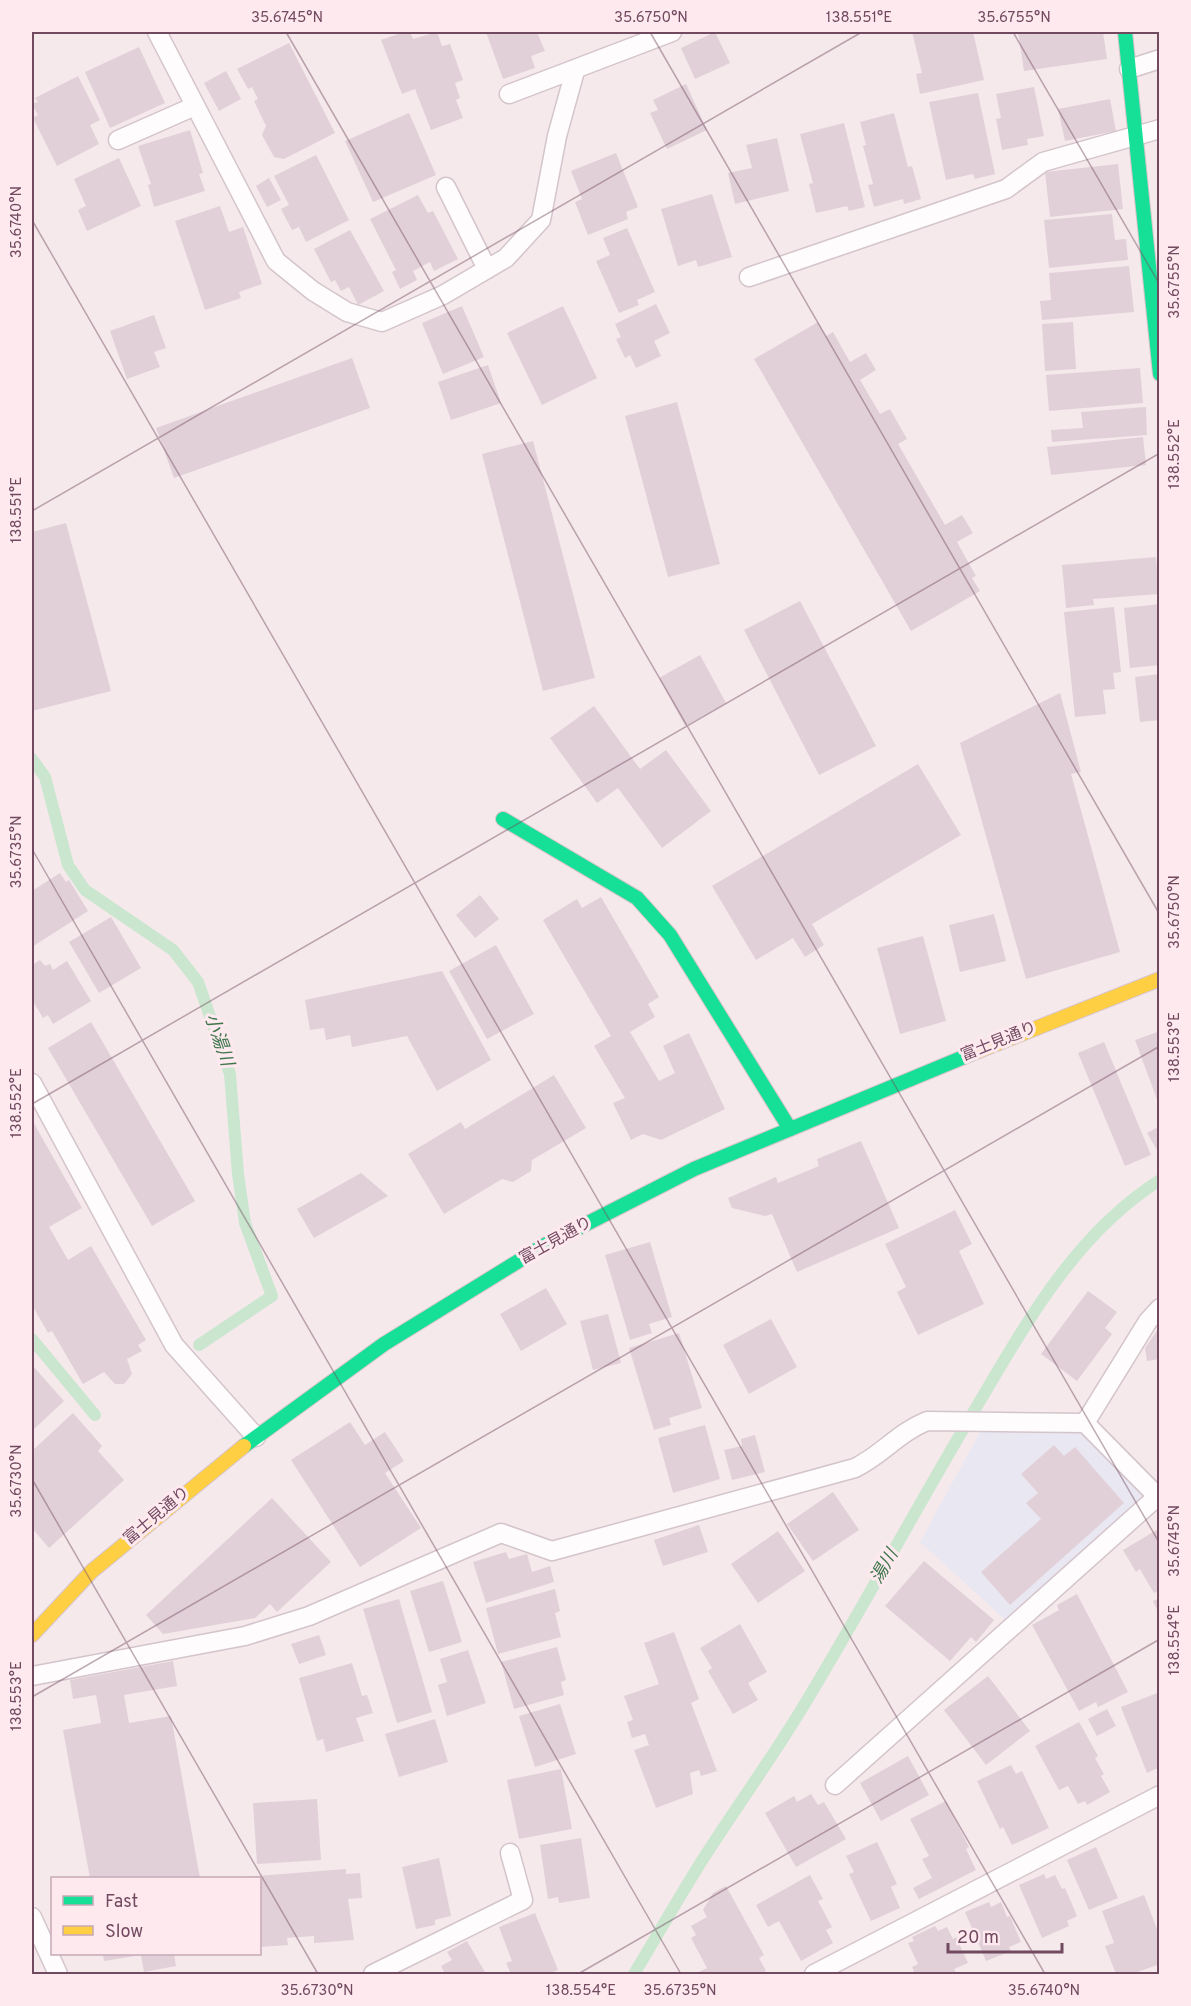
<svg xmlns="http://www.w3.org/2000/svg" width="1191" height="2006" viewBox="0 0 1191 2006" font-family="Overpass,'Noto Sans JP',sans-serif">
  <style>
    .education { fill: #e9e7f2 }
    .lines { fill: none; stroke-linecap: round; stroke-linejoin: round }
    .stream { stroke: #cae6cf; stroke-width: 12 }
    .building { fill: #e2d0d8 }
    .lane-casing { stroke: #d4c4cb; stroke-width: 21 }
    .fast-casing { stroke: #d6c5cc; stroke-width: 16 }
    .slow-casing { stroke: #d6c5cc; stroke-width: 16 }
    .lane { stroke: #fefcfc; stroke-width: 18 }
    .fast { stroke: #16e098; stroke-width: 14 }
    .slow { stroke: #ffcf43; stroke-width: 14 }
    .ticks { fill: none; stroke: #724a60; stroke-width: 1.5; stroke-opacity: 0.45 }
    .labels { text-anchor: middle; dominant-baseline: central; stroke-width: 6; stroke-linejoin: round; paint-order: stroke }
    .street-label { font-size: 16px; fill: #724a60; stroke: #fee9ef }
    .water-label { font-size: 18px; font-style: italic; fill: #3f774d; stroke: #fee9ef }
    .neatline { fill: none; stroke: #724a60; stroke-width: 2 }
    .ticks-label { font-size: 15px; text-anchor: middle; fill: #724a60 }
  </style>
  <rect width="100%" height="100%" fill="#f5e9ec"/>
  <!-- education -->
  <path class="education" d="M986 1421 1085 1423 1158 1496 1012 1626 920 1542Z"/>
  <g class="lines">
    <!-- stream -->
    <g class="stream">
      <path d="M32 759 45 777 68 865 85 890 173 950 198 982 230 1074 238 1174 245 1223 272 1296 199 1345"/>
      <path d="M32 1339 95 1415"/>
      <path d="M634 1974C657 1936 679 1897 703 1859 735 1809 770 1761 801 1710 862 1610 917 1506 977 1406 1027 1322 1075 1234 1160 1180"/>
    </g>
  </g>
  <!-- building -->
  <g class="building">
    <path d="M404 32H410L413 39 437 32 442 46 450 44 463 80 455 83 460 98 456 100 463 118 431 130 415 89 402 94 381 40Z"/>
    <path d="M486 32H537L545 51 531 56 535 68 503 79Z"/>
    <path d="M715 32 730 63 695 79 681 48Z"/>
    <path d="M912 32H973L984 80 920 94 916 74 922 73Z"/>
    <path d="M1018 32H1103L1107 59 1024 71Z"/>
    <path d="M289 43 335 133 284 159 274 157 262 135 266 126 254 101 258 99 252 87 248 89 237 69Z"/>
    <path d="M139 47 165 103 110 128 85 72Z"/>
    <path d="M226 71 241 99 219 111 204 83Z"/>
    <path d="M78 76 100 120 90 125 99 144 57 166 33 118 38 115 32 104 38 102 35 98Z"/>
    <path d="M686 84 707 130 667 149 650 113 658 110 653 100Z"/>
    <path d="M1034 87 1044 136 1027 139 1028 145 1002 150 996 119 1001 118 996 94Z"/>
    <path d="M978 93 995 174 975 179 973 174 946 180 929 102Z"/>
    <path d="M1110 99 1116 131 1065 141 1058 109Z"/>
    <path d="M409 113 436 175 373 202 345 141Z"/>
    <path d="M894 113 908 167 912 166 921 199 904 204 903 199 874 207 868 185 873 184 863 146 866 145 860 122Z"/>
    <path d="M844 123 865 207 849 211 847 206 816 213 809 184 813 183 800 134Z"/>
    <path d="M190 130 203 173 199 174 205 191 154 207 148 185 151 184 138 146Z"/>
    <path d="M777 138 789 191 735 204 728 173 752 168 746 145Z"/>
    <path d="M616 153 638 207 626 212 628 219 588 235 575 202 582 199 571 171Z"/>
    <path d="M316 155 349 220 306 242 299 227 292 230 281 209 289 205 274 176Z"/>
    <path d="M119 158 141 206 87 231 78 210 86 206 74 179Z"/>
    <path d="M1118 164 1123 209 1050 217 1045 172Z"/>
    <path d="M269 178 281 200 267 207 256 186Z"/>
    <path d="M712 194 732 257 698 267 696 260 678 266 661 209Z"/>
    <path d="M418 195 428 213 433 211 458 259 434 271 430 262 413 271 417 280 400 289 392 272 396 270 370 219Z"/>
    <path d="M220 206 229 232 243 227 262 284 239 292 241 298 205 310 175 221Z"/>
    <path d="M1112 214 1115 240 1126 239 1128 260 1049 268 1044 220Z"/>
    <path d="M627 228 655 292 637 300 639 305 619 313 596 261 610 255 603 238Z"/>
    <path d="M350 230 384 291 358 305 349 287 341 291 335 280 331 282 314 249Z"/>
    <path d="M1129 266 1134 312 1042 320 1040 301 1051 300 1049 273Z"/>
    <path d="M656 304 670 333 654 341 661 356 636 368 630 355 625 358 616 339 621 337 615 324Z"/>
    <path d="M462 306 484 357 443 374 422 323Z"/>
    <path d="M563 306 597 378 542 405 507 333Z"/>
    <path d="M154 315 166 348 154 352 160 367 127 379 110 331Z"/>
    <path d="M818 322 826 336 833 332 850 362 866 353 876 370 860 380 880 414 890 409 907 439 898 444 945 525 962 515 973 533 957 542 976 576 972 578 980 591 911 631 754 359Z"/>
    <path d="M1073 322 1076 369 1045 371 1042 324Z"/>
    <path d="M352 358 370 408 174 478 156 428Z"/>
    <path d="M488 365 501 403 451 420 438 382Z"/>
    <path d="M1140 368 1143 403 1049 411 1046 375Z"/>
    <path d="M677 402 720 564 668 577 625 416Z"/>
    <path d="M1146 407 1147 435 1052 442 1051 430 1083 428 1081 412Z"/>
    <path d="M1143 437 1146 465 1051 475 1047 447Z"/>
    <path d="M533 441 595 678 543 691 482 454Z"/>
    <path d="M66 523 111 691 32 711V532Z"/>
    <path d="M1156 557 1159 594 1093 599 1094 605 1066 608 1062 565Z"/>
    <path d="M800 601 876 746 819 775 744 630Z"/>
    <path d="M1160 604V665L1130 668 1124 608Z"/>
    <path d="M1114 607 1121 672 1113 673 1115 689 1103 690 1106 714 1075 717 1064 612Z"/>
    <path d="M700 655 726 703 685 726 659 678Z"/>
    <path d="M1160 674V720L1140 722 1135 677Z"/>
    <path d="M1060 693 1081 772 1071 774 1120 952 1026 979 960 743Z"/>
    <path d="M594 706 640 769 666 750 711 811 662 848 618 788 597 803 550 738Z"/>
    <path d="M918 764 961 835 812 924 824 945 805 957 793 938 756 960 712 886Z"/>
    <path d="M60 873 66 882 69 880 88 911 32 947V891Z"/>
    <path d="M480 895 499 919 475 938 456 915Z"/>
    <path d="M601 897 659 997 648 1004 655 1017 630 1032 659 1081 675 1073 663 1046 689 1033 725 1109 661 1140 643 1134 631 1140 613 1103 625 1098 594 1046 611 1036 543 920 577 899 582 908Z"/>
    <path d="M994 914 1006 961 960 972 949 925Z"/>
    <path d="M111 917 141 968 99 993 69 942Z"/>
    <path d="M923 936 946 1021 900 1034 877 948Z"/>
    <path d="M496 945 534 1014 487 1039 449 971Z"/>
    <path d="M40 960 45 966 50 964 53 970 67 961 91 1001 53 1024 48 1015 43 1018 34 1003 32 1004V965Z"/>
    <path d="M442 971 491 1060 437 1091 407 1036 352 1047 350 1035 326 1040 324 1028 310 1030 305 1000Z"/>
    <path d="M91 1022 195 1201 152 1226 48 1048Z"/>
    <path d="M1160 1031V1105H1159L1135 1040Z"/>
    <path d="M1104 1042 1151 1155 1125 1166 1078 1053Z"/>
    <path d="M554 1075 586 1128 532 1160 531 1171 513 1182 502 1179 444 1214 408 1154 461 1122 465 1129Z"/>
    <path d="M32 1120 82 1208 49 1227 68 1260 91 1246 146 1340 138 1345 142 1351 127 1359 132 1374 124 1384H115L104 1372 83 1384 52 1331 48 1333 32 1305Z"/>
    <path d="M1160 1126V1149L1157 1150 1147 1133Z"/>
    <path d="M861 1141 899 1228 797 1272 772 1214 765 1216 732 1208 728 1198 776 1177 778 1183 819 1166 817 1159Z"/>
    <path d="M361 1173 388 1196 314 1238 297 1209Z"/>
    <path d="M955 1210 972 1244 959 1251 984 1304 918 1335 897 1292 906 1287 885 1244Z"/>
    <path d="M650 1242 672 1317 649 1324 652 1333 630 1340 605 1255Z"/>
    <path d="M546 1288 567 1324 521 1351 500 1314Z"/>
    <path d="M1088 1291 1117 1312 1105 1328 1112 1334 1077 1381 1041 1354Z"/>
    <path d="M608 1314 621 1363 593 1370 580 1321Z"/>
    <path d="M771 1319 797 1367 749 1394 723 1345Z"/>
    <path d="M1160 1326V1359L1147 1361 1145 1348Z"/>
    <path d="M679 1333 702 1408 669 1418 671 1425 654 1430 629 1348Z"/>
    <path d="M32 1365 64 1401 32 1431Z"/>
    <path d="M73 1413 102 1446 98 1451 124 1480 49 1548 32 1528V1451Z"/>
    <path d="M350 1422 365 1445 385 1432 404 1461 385 1473 421 1528 360 1567 291 1460Z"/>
    <path d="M705 1425 720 1479 673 1493 658 1438Z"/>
    <path d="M755 1435 765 1472 732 1480 724 1450 742 1446 741 1439Z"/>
    <path d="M1054 1445 1064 1456 1075 1447 1124 1503 1010 1605 981 1572 1041 1519 1026 1503 1038 1493 1021 1474Z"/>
    <path d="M833 1492 859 1530 813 1561 787 1524Z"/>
    <path d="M272 1498 331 1562 277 1612 270 1604 255 1618 163 1634 146 1615Z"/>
    <path d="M699 1525 708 1552 663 1566 654 1540Z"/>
    <path d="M1160 1528V1590L1154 1593 1140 1569 1136 1572 1123 1550Z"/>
    <path d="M778 1531 805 1571 758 1603 731 1564Z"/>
    <path d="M506 1552 509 1559 527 1554 532 1572 550 1566 554 1582 486 1603 473 1562Z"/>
    <path d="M924 1561 994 1620 976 1642 971 1637 950 1661 885 1606Z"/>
    <path d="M443 1581 462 1642 429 1652 410 1591Z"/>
    <path d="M555 1589 560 1611 555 1613 561 1637 498 1654 486 1608Z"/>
    <path d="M1077 1594 1128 1692 1098 1707 1096 1702 1079 1711 1032 1625 1059 1610 1057 1605Z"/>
    <path d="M1160 1598V1616L1153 1601Z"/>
    <path d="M399 1599 432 1712 397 1723 363 1609Z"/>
    <path d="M740 1624 767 1672 748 1683 758 1700 733 1714 708 1671 712 1668 700 1648Z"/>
    <path d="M674 1632 699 1699 691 1703 717 1771 701 1776 699 1770 690 1773 693 1794 656 1808 634 1750 649 1745 645 1734 632 1738 627 1722 633 1720 624 1696 659 1684 644 1643Z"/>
    <path d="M319 1635 326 1655 299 1664 291 1644Z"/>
    <path d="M557 1647 566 1680 561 1682 564 1695 514 1709 501 1662Z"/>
    <path d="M468 1650 486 1703 447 1716 438 1685 447 1682 440 1659Z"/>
    <path d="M173 1661 177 1686 124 1695 129 1723 171 1716 200 1878H90L63 1730 101 1723 96 1695 73 1699 70 1680Z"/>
    <path d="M352 1663 362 1696 367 1695 373 1713 356 1718 364 1741 326 1752 323 1739 317 1741 299 1678Z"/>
    <path d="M988 1676 1030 1731 986 1765 944 1710Z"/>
    <path d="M1160 1692V1767L1147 1773 1121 1707Z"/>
    <path d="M560 1704 576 1754 535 1767 519 1716Z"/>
    <path d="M1107 1709 1116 1726 1097 1736 1088 1719Z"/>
    <path d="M435 1719 448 1762 399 1777 385 1734Z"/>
    <path d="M1079 1722 1098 1756 1095 1758 1104 1774 1101 1776 1110 1792 1087 1805 1085 1801 1078 1804 1068 1786 1059 1790 1035 1746Z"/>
    <path d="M908 1756 929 1795 881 1821 860 1783Z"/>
    <path d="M1011 1765 1016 1774 1022 1771 1049 1828 1012 1845 1003 1827 1000 1829 977 1781Z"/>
    <path d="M561 1769 572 1829 519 1839 507 1780Z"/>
    <path d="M811 1794 818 1805 824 1802 846 1839 796 1867 765 1813 794 1796 797 1802Z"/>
    <path d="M317 1799 321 1860 257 1864 253 1803Z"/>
    <path d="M946 1801 969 1847 966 1849 976 1870 919 1899 913 1888 932 1878 922 1859 929 1856 910 1819Z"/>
    <path d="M581 1838 590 1898 559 1903 558 1897 548 1899 540 1845Z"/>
    <path d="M877 1842 897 1884 891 1887 900 1908 871 1921 849 1874 854 1872 846 1856Z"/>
    <path d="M1096 1847 1118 1898 1089 1910 1067 1860Z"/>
    <path d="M439 1858 451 1916 435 1920V1925L416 1929 402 1867Z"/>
    <path d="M346 1869V1874L360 1873 362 1898 348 1899 354 1940 314 1943V1936L287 1938 288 1945 260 1947V1878L243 1877Z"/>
    <path d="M1044 1874 1046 1879 1055 1875 1062 1889 1065 1888 1077 1916 1067 1921 1069 1926 1042 1938 1019 1885Z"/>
    <path d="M810 1875 823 1899 818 1901 832 1927 826 1930 833 1943 801 1961 779 1921 768 1927 756 1905Z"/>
    <path d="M726 1886 764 1955 759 1958 766 1971 760 1974H695L707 1968 691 1938 696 1935 691 1926 707 1917 703 1910 713 1893Z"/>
    <path d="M1144 1895 1160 1937V1964L1132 1974H1116L1105 1946 1114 1943 1102 1911Z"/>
    <path d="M989 1902 991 1907 1001 1902 1007 1917 1010 1916 1021 1942 1009 1947 1011 1951 986 1961 965 1912Z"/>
    <path d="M535 1913 558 1970 547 1974H511L506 1963 512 1961 499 1927Z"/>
    <path d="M935 1926 938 1931 947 1927 953 1939 956 1937 968 1963 954 1969 957 1974H915L912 1967 918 1964 908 1943 914 1941 912 1937Z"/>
    <path d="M467 1941 486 1974H445L441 1966 452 1960 447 1952Z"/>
    <path d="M103 1954H174L176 1966 144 1972 141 1955 104 1961Z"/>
  </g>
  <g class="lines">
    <defs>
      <g id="lane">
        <path d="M157 32 276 261 313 291 347 312 382 322 443 295 506 258 541 220 557 136 575 71"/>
        <path d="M1129 69 1160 59"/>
        <path d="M509 94 672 32"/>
        <path d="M118 140 195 106"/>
        <path d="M446 187 487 269"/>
        <path d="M749 277 1006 189 1043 162 1160 129"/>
        <path d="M32 1083 174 1345 256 1437"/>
        <path d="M1085 1423 1148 1321 1160 1308"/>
        <path d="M32 1676 245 1636 309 1616 501 1533 552 1551 855 1468C883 1454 898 1433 927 1421L1085 1423 1160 1499"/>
        <path d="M835 1785 1158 1496"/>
        <path d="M32 1917 58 1974"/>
        <path d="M373 1974 523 1900 510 1853"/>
        <path d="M814 1974 1160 1795"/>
      </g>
      <g id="fast">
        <path d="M1125 32 1160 374"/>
        <path d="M503 819 637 898 670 935 790 1129"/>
        <path d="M244 1446 384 1344 543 1246 694 1169 976 1052"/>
      </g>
      <g id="slow">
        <path d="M976 1052 1160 979"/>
        <path d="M32 1635 92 1571 244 1446"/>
      </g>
    </defs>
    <!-- lane casing -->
    <use href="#lane" class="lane-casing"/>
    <!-- fast casing -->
    <use href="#fast" class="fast-casing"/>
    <!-- slow casing -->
    <use href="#slow" class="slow-casing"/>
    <!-- lane -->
    <use href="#lane" class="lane"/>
    <!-- fast -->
    <use href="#fast" class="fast"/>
    <!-- slow -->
    <use href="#slow" class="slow"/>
  </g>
  <!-- ticks -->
  <path class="ticks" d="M286 32 1160 1544M650 32 1160 915M1013 32 1160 285M32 220 1045 1974M32 511 862 32M32 849 681 1974M32 1104 1160 453M32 1479 318 1974M32 1697 1160 1046M578 1974 1160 1639"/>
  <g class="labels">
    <!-- street labels -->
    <g class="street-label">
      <text transform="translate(999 1042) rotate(-22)">富士見通り</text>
      <text transform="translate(556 1241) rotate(-29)">富士見通り</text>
      <text transform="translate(157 1516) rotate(-40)">富士見通り</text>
    </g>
    <!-- water labels -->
    <g class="water-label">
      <text transform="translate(218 1040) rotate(71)">小湯川</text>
      <text transform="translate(885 1567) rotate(-60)">湯川</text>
    </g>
  </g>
  <!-- border -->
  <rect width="1191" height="2006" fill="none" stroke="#fee9ef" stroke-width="66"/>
  <!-- legend -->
  <rect x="51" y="1877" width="210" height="78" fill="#fee9ef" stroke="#c6a9b6" stroke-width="1.5"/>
  <rect x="63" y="1896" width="30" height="9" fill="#16e098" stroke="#c6a9b6" stroke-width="1.5"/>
  <text x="105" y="1907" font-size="18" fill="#724a60">Fast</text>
  <rect x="63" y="1926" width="30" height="9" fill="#ffcf43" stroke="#c6a9b6" stroke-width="1.5"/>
  <text x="105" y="1937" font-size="18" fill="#724a60">Slow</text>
  <!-- scale -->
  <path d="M948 1943v9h114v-9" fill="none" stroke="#724a60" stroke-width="3"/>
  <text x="957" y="1943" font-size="18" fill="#724a60" stroke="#fee9ef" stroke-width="4.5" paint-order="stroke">20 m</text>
  <rect x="33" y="33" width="1125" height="1940" class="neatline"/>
  <g class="ticks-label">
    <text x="287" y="22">35.6745°N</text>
    <text x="651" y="22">35.6750°N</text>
    <text x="859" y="22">138.551°E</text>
    <text x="1014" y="22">35.6755°N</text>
    <text transform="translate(16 222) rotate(-90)" y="5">35.6740°N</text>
    <text transform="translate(1174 282) rotate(-90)" y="5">35.6755°N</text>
    <text transform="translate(1174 454) rotate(-90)" y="5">138.552°E</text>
    <text transform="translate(16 510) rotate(-90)" y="5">138.551°E</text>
    <text transform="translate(16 852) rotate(-90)" y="5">35.6735°N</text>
    <text transform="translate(1174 912) rotate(-90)" y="5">35.6750°N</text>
    <text transform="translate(1174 1047) rotate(-90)" y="5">138.553°E</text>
    <text transform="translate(16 1103) rotate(-90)" y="5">138.552°E</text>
    <text transform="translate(16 1481) rotate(-90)" y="5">35.6730°N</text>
    <text transform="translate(1174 1541) rotate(-90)" y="5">35.6745°N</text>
    <text transform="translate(1174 1640) rotate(-90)" y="5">138.554°E</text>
    <text transform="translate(16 1696) rotate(-90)" y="5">138.553°E</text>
    <text x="317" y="1995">35.6730°N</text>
    <text x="581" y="1995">138.554°E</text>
    <text x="680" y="1995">35.6735°N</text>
    <text x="1044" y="1995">35.6740°N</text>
  </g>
</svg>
